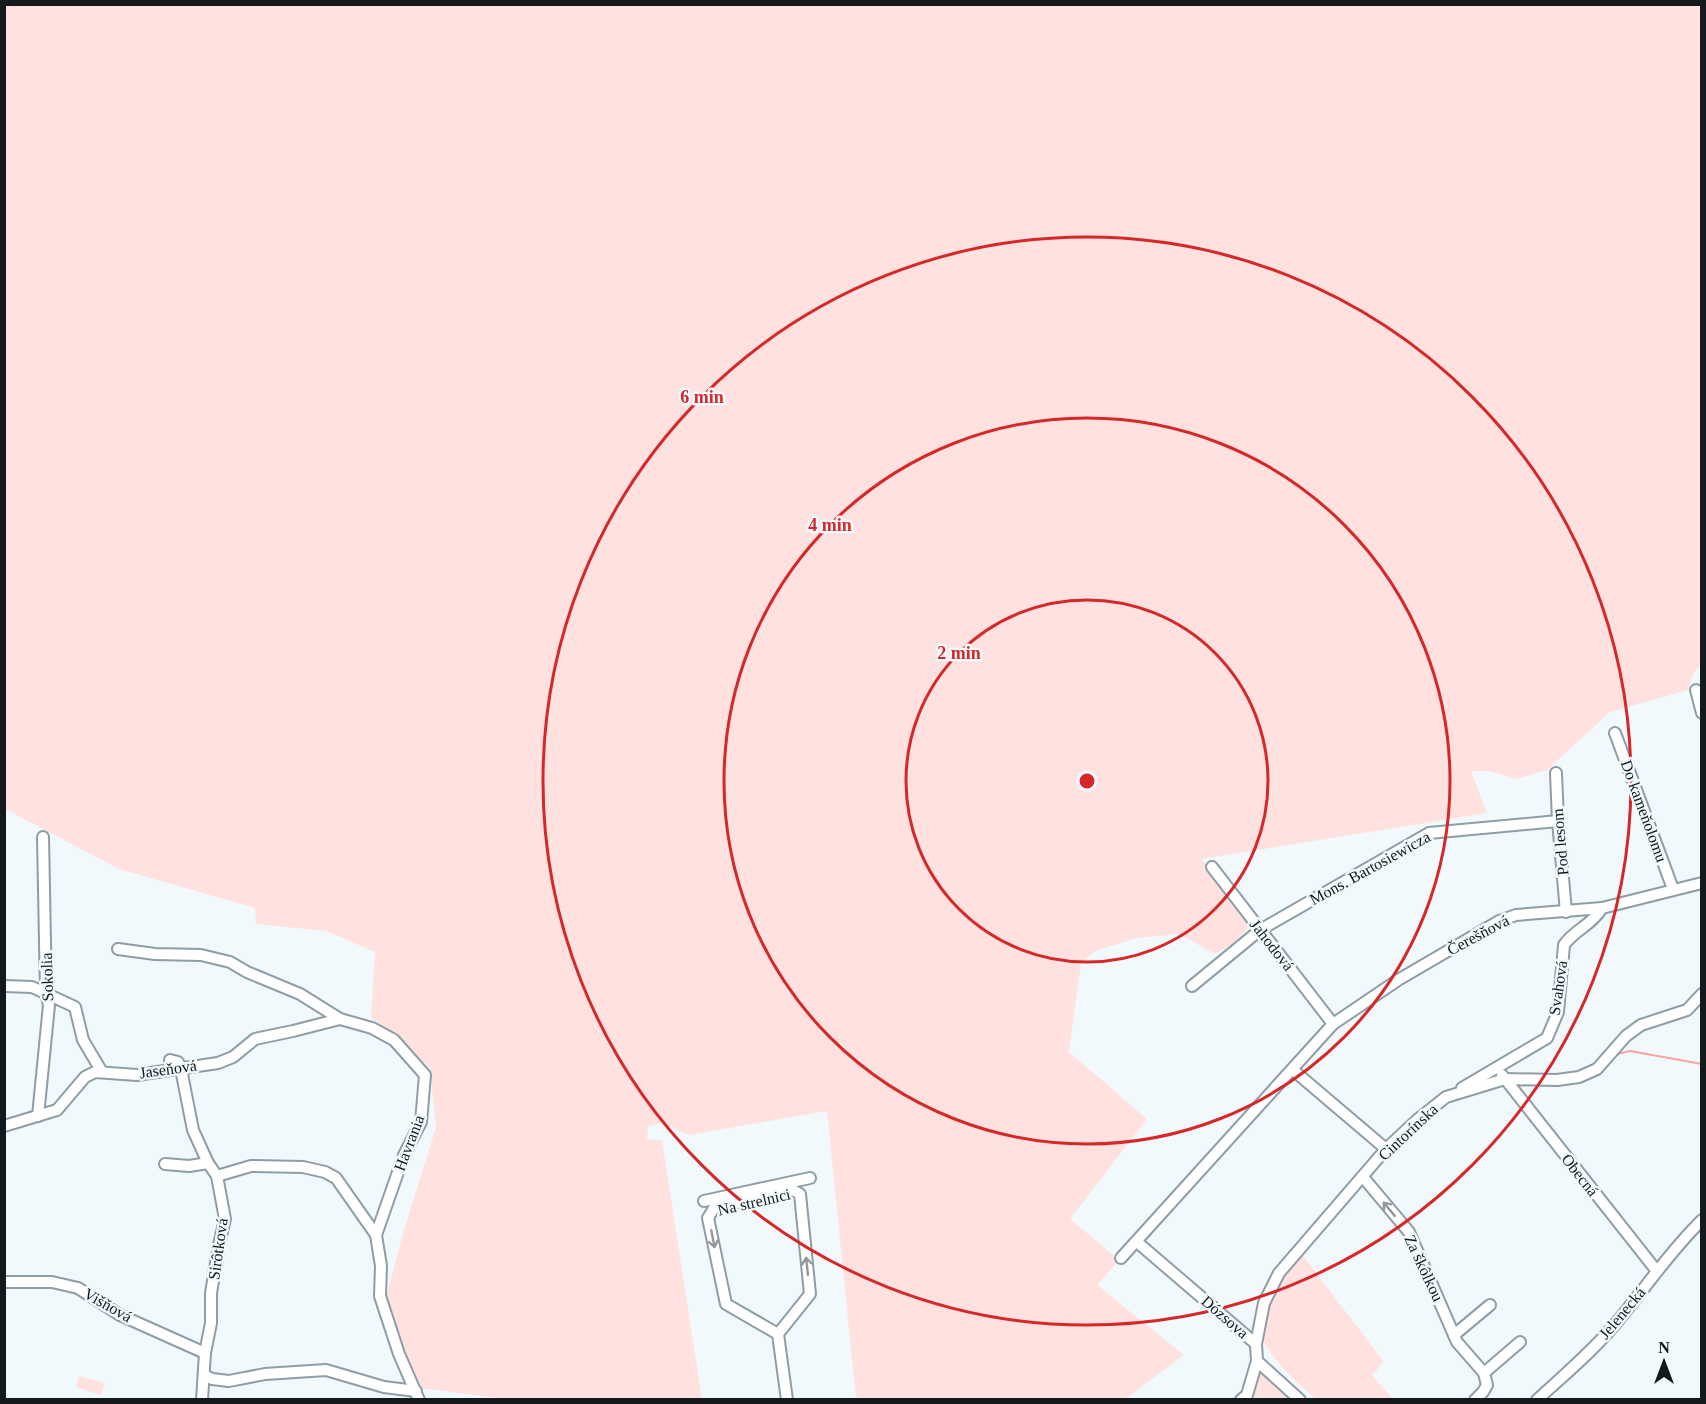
<svg xmlns="http://www.w3.org/2000/svg" width="1706" height="1404" viewBox="0 0 1706 1404" font-family="'Times New Roman',serif">
  <style>
    .green { fill: #ffe2e0 }
    .lines { fill: none; stroke-linecap: round; stroke-linejoin: round }
    .stream { stroke: #f9a4a2; stroke-width: 2 }
    .minor-casing { stroke: #8e9ea6; stroke-width: 14 }
    .minor { stroke: #fff; stroke-width: 10 }
    .oneway { stroke: #959899 }
    .ring { fill: none; stroke: #d62828; stroke-width: 3 }
    .labels { text-anchor: middle; dominant-baseline: central; stroke-width: 5; stroke-linejoin: round; paint-order: stroke }
    .street-label { font-size: 16px; fill: #13191c; stroke: #f2f9fd }
    .centre { fill: #d62828; stroke: #f2f9fd; stroke-width: 3 }
    .ring-label { font-size: 18px; text-anchor: middle; font-weight: bold; fill: #d62828; stroke: #f2f9fd; stroke-width: 5; stroke-linejoin: round; paint-order: stroke }
  </style>
  <rect width="100%" height="100%" fill="#f2f9fd"/>
  <!-- green -->
  <g class="green">
    <path d="M4 5H1701V664L1694 672 1688 690 1610 712 1547 770 1517 779 1489 771H1471L1487 813 1202 859 1250 926 1232 944 1215 954 1179 934 1137 938 1095 951 1081 963 1069 1052 1147 1119 1070 1219 1119 1260 1097 1285 1184 1355 1125 1399H856L827 1111 689 1135 661 1123 648 1126 647 1139 662 1140 702 1399 513 1400 419 1388 386 1298 402 1237 436 1127 430 1068 371 1017 375 952 326 931 256 924 255 908 119 869 5 809Z"/>
    <path d="M1301 1253 1384 1362 1372 1375 1393 1399H1316C1300 1386 1263 1352 1260 1331 1258 1307 1286 1270 1301 1253Z"/>
    <path d="M1260 1369 1295 1400H1250L1256 1372Z"/>
    <path d="M79 1376 105 1383 101 1395 76 1387Z"/>
  </g>
  <g class="lines">
    <!-- stream -->
    <path class="stream" d="M1617 1054 1630 1051 1702 1064"/>
    <defs>
      <g id="minor">
        <path d="M1696 690 1702 713"/>
        <path d="M1615 733 1673 889"/>
        <path d="M1556 773 1558 821 1566 912"/>
        <path d="M1212 867 1333 1024"/>
        <path d="M118 949 155 954 201 955 230 962 247 972 300 994 340 1019 372 1028 394 1040 425 1075 421 1122 404 1155 376 1235 381 1266 380 1296 399 1354 419 1400"/>
        <path d="M4 986 32 987 75 1007 83 1040 102 1072"/>
        <path d="M1192 986 1260 930 1429 833 1558 821"/>
        <path d="M170 1060 178 1062 181 1069 193 1130 208 1163 217 1176 225 1219 219 1245 211 1293V1323L205 1353 202 1400"/>
        <path d="M1293 1070 1386 1149"/>
        <path d="M1502 1075 1656 1270"/>
        <path d="M1462 1088 1547 1038 1558 1012 1564 945C1574 930 1591 926 1602 908"/>
        <path d="M38 1116 49 1005 46 994 43 837"/>
        <path d="M4 1126 57 1110 85 1077 95 1072 137 1075 218 1063 233 1057 255 1039 293 1031 340 1019"/>
        <path d="M165 1164 189 1166 208 1163"/>
        <path d="M217 1176 251 1166 303 1167 325 1172 336 1178 376 1235"/>
        <path d="M1363 1177 1409 1232 1457 1342 1484 1373 1487 1385 1483 1392 1475 1400"/>
        <path d="M704 1201 810 1178"/>
        <path d="M1137 1242 1256 1344"/>
        <path d="M1121 1258 1333 1024 1398 980 1499 921 1516 915 1602 908 1702 883"/>
        <path d="M4 1282H52L78 1288 120 1315 205 1353"/>
        <path d="M778 1334 726 1304 708 1218 714 1208 793 1190 800 1194 810 1294 778 1334 787 1400"/>
        <path d="M1454 1335 1490 1305"/>
        <path d="M1484 1373 1520 1342"/>
        <path d="M204 1375 212 1379 229 1381 265 1374 326 1370 384 1387 416 1391"/>
        <path d="M1241 1400 1247 1395 1257 1361"/>
        <path d="M1300 1400 1257 1361 1256 1344 1264 1303 1279 1273 1386 1149 1417 1120 1446 1097 1505 1079 1557 1080 1579 1077 1597 1069 1626 1036 1641 1025 1687 1010 1702 994"/>
        <path d="M1537 1400C1564 1375 1593 1351 1616 1323 1645 1289 1669 1252 1702 1220"/>
      </g>
    </defs>
    <!-- minor casing -->
    <use href="#minor" class="minor-casing"/>
    <!-- minor -->
    <use href="#minor" class="minor"/>
  </g>
  <!-- one-way arrows -->
  <defs><path id="oneway-shaft" d="M-6 0H5M1.5-3L5.5 0L1.5 3" fill="none" stroke-width="1.6" stroke-linecap="round" stroke-linejoin="round" transform="scale(1.5)"/></defs>
  <g class="oneway">
    <use href="#oneway-shaft" transform="translate(1389 1209) rotate(-130)"/>
    <use href="#oneway-shaft" transform="translate(713 1239) rotate(79)"/>
    <use href="#oneway-shaft" transform="translate(807 1266) rotate(-96)"/>
  </g>
  <!-- distance rings -->
  <g class="ring">
    <circle cx="1087" cy="781" r="181"/>
    <circle cx="1087" cy="781" r="363"/>
    <circle cx="1087" cy="781" r="544"/>
  </g>
  <g class="labels">
    <!-- street labels -->
    <g class="street-label">
      <text transform="translate(1644 811) rotate(70)">Do kameňolomu</text>
      <text transform="translate(1560 842) rotate(-95)">Pod lesom</text>
      <text transform="translate(1370 868) rotate(-29)">Mons. Bartosiewicza</text>
      <text transform="translate(1478 935) rotate(-28)">Čerešňová</text>
      <text transform="translate(1272 945) rotate(52)">Jahodová</text>
      <text transform="translate(47 977) rotate(-92)">Sokolia</text>
      <text transform="translate(1558 988) rotate(-82)">Svahová</text>
      <text transform="translate(168 1069) rotate(-8)">Jaseňová</text>
      <text transform="translate(1408 1132) rotate(-43)">Cintorínska</text>
      <text transform="translate(409 1143) rotate(-69)">Havrania</text>
      <text transform="translate(1580 1175) rotate(52)">Obecná</text>
      <text transform="translate(754 1202) rotate(-13)">Na strelnici</text>
      <text transform="translate(218 1249) rotate(-82)">Sirôtková</text>
      <text transform="translate(1424 1268) rotate(65)">Za škôlkou</text>
      <text transform="translate(108 1305) rotate(30)">Višňová</text>
      <text transform="translate(1622 1313) rotate(-50)">Jelenecká</text>
      <text transform="translate(1225 1317) rotate(41)">Dózsova</text>
    </g>
  </g>
  <circle cx="1087" cy="781" r="9" class="centre"/>
  <g class="ring-label">
    <text x="702" y="403">6 min</text>
    <text x="830" y="531">4 min</text>
    <text x="959" y="659">2 min</text>
  </g>
  <!-- border -->
  <rect width="1706" height="1404" fill="none" stroke="#13191c" stroke-width="12"/>
  <!-- north arrow -->
  <g transform="translate(1664 1362)" stroke="#f2f9fd" stroke-width="4.5" paint-order="stroke">
  <path d="M0-4.5L10 22L0 15L-10 22Z" fill="#13191c"/>
  <text y="-9" font-size="16" font-weight="bold" text-anchor="middle" fill="#13191c">N</text>
  </g>
</svg>
